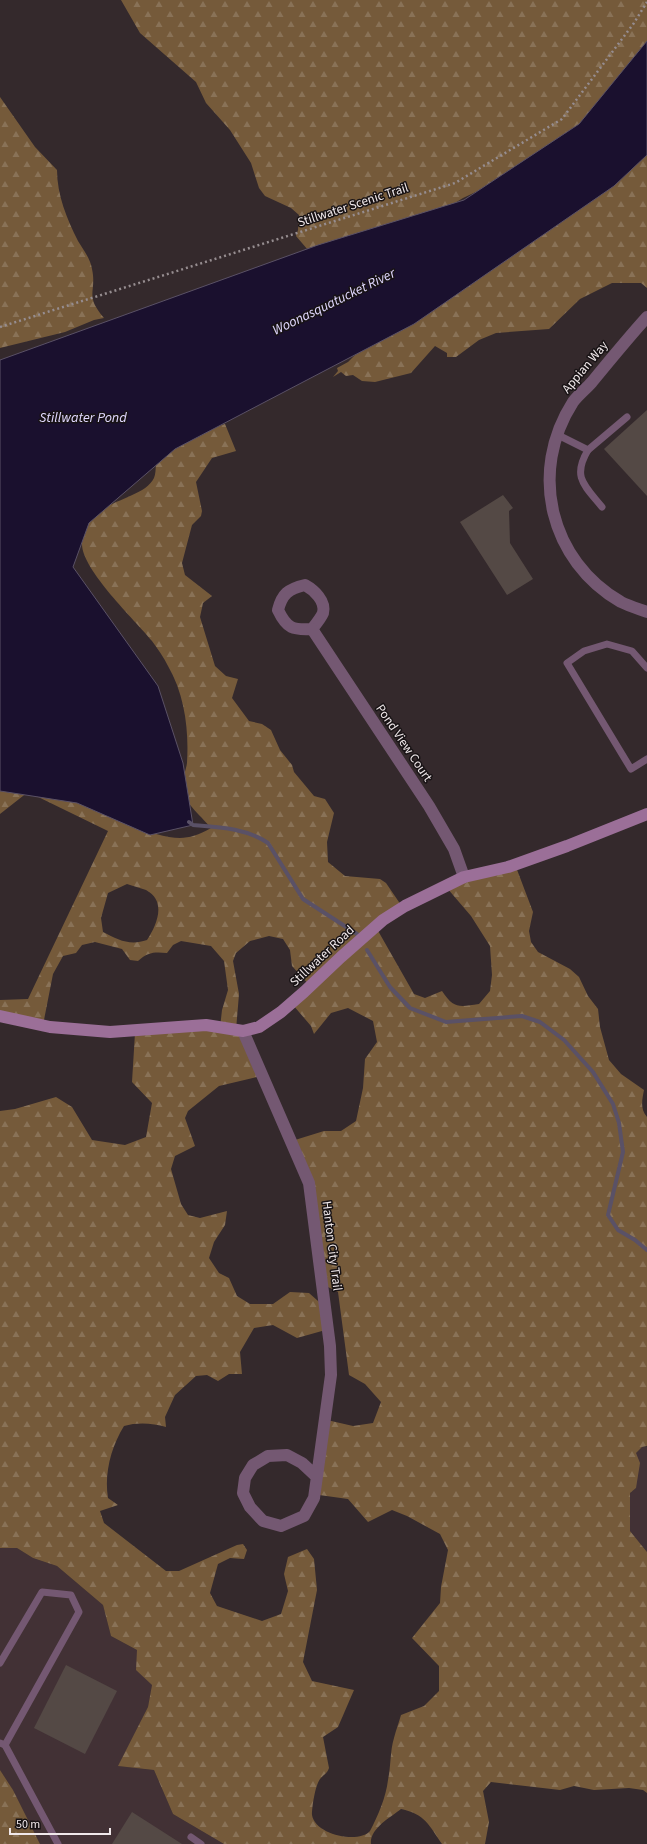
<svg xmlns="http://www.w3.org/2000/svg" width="647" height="1844" viewBox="0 0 647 1844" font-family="'Source Sans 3',sans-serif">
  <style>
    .built { fill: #423135 }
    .forest { fill: url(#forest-firs); fill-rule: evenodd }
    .water { fill: #1a102e; stroke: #5a5166 }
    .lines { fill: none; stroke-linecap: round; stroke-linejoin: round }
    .stream { stroke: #5a5166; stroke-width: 4 }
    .building { fill: #544945 }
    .path { stroke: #968d90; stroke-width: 2.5; stroke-dasharray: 2 3; stroke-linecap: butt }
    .lane { stroke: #745872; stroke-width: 7 }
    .street { stroke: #745872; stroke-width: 12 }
    .secondary { stroke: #9b6f98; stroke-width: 12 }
    .labels { text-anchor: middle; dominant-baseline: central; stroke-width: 3; stroke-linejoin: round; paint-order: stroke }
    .street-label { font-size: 13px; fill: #f0e8ea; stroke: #181315 }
    .water-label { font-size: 14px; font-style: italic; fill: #e1d8ff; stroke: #181315 }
  </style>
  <defs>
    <pattern id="forest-firs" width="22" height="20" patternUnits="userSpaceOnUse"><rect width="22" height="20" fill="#755a3a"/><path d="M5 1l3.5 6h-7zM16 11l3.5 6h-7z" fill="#897257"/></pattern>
  </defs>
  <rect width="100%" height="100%" fill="#34292c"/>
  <!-- built -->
  <g class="built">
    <path d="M642 1447H647V1552L630 1531V1493L636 1488V1453Z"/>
    <path d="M0 1548H17L33 1558 57 1566 103 1605 111 1636 137 1650V1670L152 1685 148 1707 119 1766 154 1770 173 1814 224 1844H40L13 1790 0 1770Z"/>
  </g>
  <!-- forest -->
  <g class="forest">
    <path d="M121 0H647V49L612 95 560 142 516 173 463 198 427 220 308 250 296 236 298 230 299 215 291 208 265 196 259 188 251 163 230 130 206 103 196 82 140 33Z"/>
    <path d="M0 97 35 147 57 170C57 195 67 219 78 241 83 249 91 260 92 269 97 292 84 295 104 318L94 320 65 332 0 348Z"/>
    <path d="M647 151V288L641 283H612L580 299 549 329 496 333 479 340 456 357H447V353L435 346 411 373 375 382 362 381 353 375 346 376 341 372 333 377 338 371 337 368 348 362 361 349Z"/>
    <path d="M225 424 236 451 212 458 196 482 202 511 201 516 192 525 182 563 185 575 212 596 203 603 200 617 215 666 226 676 238 679 232 698 249 721 262 724 271 730 280 750 292 765 294 772 314 796 325 799 334 813 327 842 328 862 345 876 380 879 386 883 403 908 377 929 414 994 425 998 442 991C454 1009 459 1007 479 1004L490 991 492 975 490 946 471 916 447 888 516 867 533 912 529 931 531 942 538 952 570 969 579 977 588 996 598 1009 600 1027 609 1060 621 1074 644 1090C642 1100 640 1109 647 1117V1446L642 1447 636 1453 640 1463 636 1488 630 1493V1531L647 1552V1793L643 1790 629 1788 594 1790 574 1786 560 1790 491 1782 483 1791 489 1822 485 1844H442C429 1825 425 1814 401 1809 391 1817 369 1829 371 1844H224L173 1814 154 1770 118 1766 148 1707 152 1685 136 1670 137 1650 111 1636 103 1605 57 1566 33 1558 17 1548H0V1111L15 1109 56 1097 72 1107 92 1140 125 1145 146 1137 152 1103 132 1082 135 1033 220 1028 222 1010 228 990 224 961 211 946 181 941 173 945 167 953C154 952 148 952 138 961L130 960 122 949 95 942 82 945 76 953 63 956 53 974 43 1025 0 1018V1000L28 999 108 831 28 792 0 814V771L156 834C179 840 190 840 211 828 204 819 184 802 182 790 181 782 186 771 187 763 189 731 185 695 168 666 164 658 158 649 152 641 135 620 82 570 82 544 81 499 142 503 154 478 157 471 155 458 156 451L168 442ZM127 884C133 886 140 888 146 890 167 901 157 925 147 940 130 946 118 940 103 932L101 918 108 893ZM269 936 283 939 290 950 292 966 311 987 293 1005 311 1026 314 1034 331 1013 348 1008 373 1021 377 1042 365 1059 363 1088 356 1121 341 1131H324L295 1140 324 1285 338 1292 349 1375 365 1384 381 1402 373 1423 353 1426 327 1420 312 1494 348 1499 368 1522 392 1510 407 1516 440 1534 448 1550 441 1587 440 1603 412 1638 439 1666V1691L424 1706 401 1715C399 1722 396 1730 394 1738 390 1751 391 1766 388 1780 386 1797 378 1816 370 1831 359 1844 315 1835 312 1815 312 1807 315 1786 320 1779 323 1775 327 1774 329 1768L323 1737 338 1727 354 1690 312 1681 303 1662 317 1590 314 1559 307 1549 288 1557 284 1574 288 1591 281 1614 262 1621 217 1606 210 1593 218 1564 230 1558 244 1559 247 1550 243 1544 237 1545 179 1571H166L104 1523 100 1511 118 1505 108 1498C104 1474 111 1447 124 1426 137 1422 153 1423 166 1427L165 1417 175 1395 196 1376 207 1375 218 1381 229 1374H242L240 1352 254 1328 273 1325 297 1338 329 1329 327 1309 309 1293 290 1292 273 1304H250L237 1296 229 1278 219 1273 209 1258 214 1242 225 1225 227 1211 200 1218 188 1215 181 1204 171 1169 175 1156 195 1146 185 1118 188 1111 219 1086 261 1076 236 1030 239 994 233 961 236 953 250 941Z"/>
    <path d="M0 1770 13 1790 40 1844H0Z"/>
  </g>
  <!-- water -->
  <path class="water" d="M647 41V155L614 186 414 324 175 449 89 523 73 567 158 686 183 763 193 825 150 835 77 803 0 791V360L318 245 464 200 579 124Z"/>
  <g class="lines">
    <!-- stream -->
    <g class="stream">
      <path d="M189 822 193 825C218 827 246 828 268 843L303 899 357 934"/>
      <path d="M367 950 390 987 410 1008 446 1022 522 1016 540 1022 564 1040 593 1072 613 1104 619 1123 623 1152 608 1215 618 1230 635 1240 647 1250"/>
    </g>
  </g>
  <!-- building -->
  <g class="building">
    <path d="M647 410V496L604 449Z"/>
    <path d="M503 495 513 508 509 511 510 543 533 579 507 595 460 522Z"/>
    <path d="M66 1665 117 1691 85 1754 34 1728Z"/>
    <path d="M132 1812 182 1844H112Z"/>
  </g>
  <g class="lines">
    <!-- path -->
    <path class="path" d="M0 327 455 183 562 119 634 23 647 2"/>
    <!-- lane -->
    <g class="lane">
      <path d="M558 435 588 450 627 417"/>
      <path d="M588 450C572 477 584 485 602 507"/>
      <path d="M647 668 632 651 607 644 584 651 567 663 631 769 647 759"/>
      <path d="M0 1663 42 1592 71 1595 79 1612 5 1745"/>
      <path d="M0 1743 5 1745 58 1844"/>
      <path d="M191 1837 201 1844"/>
    </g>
    <!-- street -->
    <g class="street">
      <path d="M647 317C628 338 610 360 592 382 586 389 578 395 573 402 528 472 550 561 621 602 629 606 639 609 647 612"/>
      <path d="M305 585C314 590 326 601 323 613 321 618 316 624 312 629 293 630 287 629 278 610 282 594 288 589 305 585Z"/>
      <path d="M312 629 429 806 454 849 464 877"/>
      <path d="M243 1031 309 1183 330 1346 331 1375 314 1498 304 1516 281 1526 263 1521 250 1507 243 1493 245 1478 253 1465 268 1456 287 1455 302 1463 317 1477"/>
    </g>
    <!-- secondary -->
    <path class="secondary" d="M0 1016 50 1027 110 1032 206 1025 243 1031 259 1027 281 1012 304 992 341 957 383 920 405 906 464 877 508 867 567 846 647 814"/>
  </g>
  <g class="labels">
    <!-- street labels -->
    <g class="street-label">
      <text transform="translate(353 205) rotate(-18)">Stillwater Scenic Trail</text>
      <text transform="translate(585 367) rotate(-50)">Appian Way</text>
      <text transform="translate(404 743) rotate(56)">Pond View Court</text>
      <text transform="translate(322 956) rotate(-43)">Stillwater Road</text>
      <text transform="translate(332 1246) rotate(83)">Hanton City Trail</text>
    </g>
    <!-- water labels -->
    <g class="water-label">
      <text transform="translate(334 302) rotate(-26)">Woonasquatucket River</text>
      <text x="83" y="418">Stillwater Pond</text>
    </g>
  </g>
  <!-- scale -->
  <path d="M10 1828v6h100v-6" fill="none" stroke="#f0e8ea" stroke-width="2"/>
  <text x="16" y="1828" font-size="12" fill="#f0e8ea" stroke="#181315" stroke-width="3" paint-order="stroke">50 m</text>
</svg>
